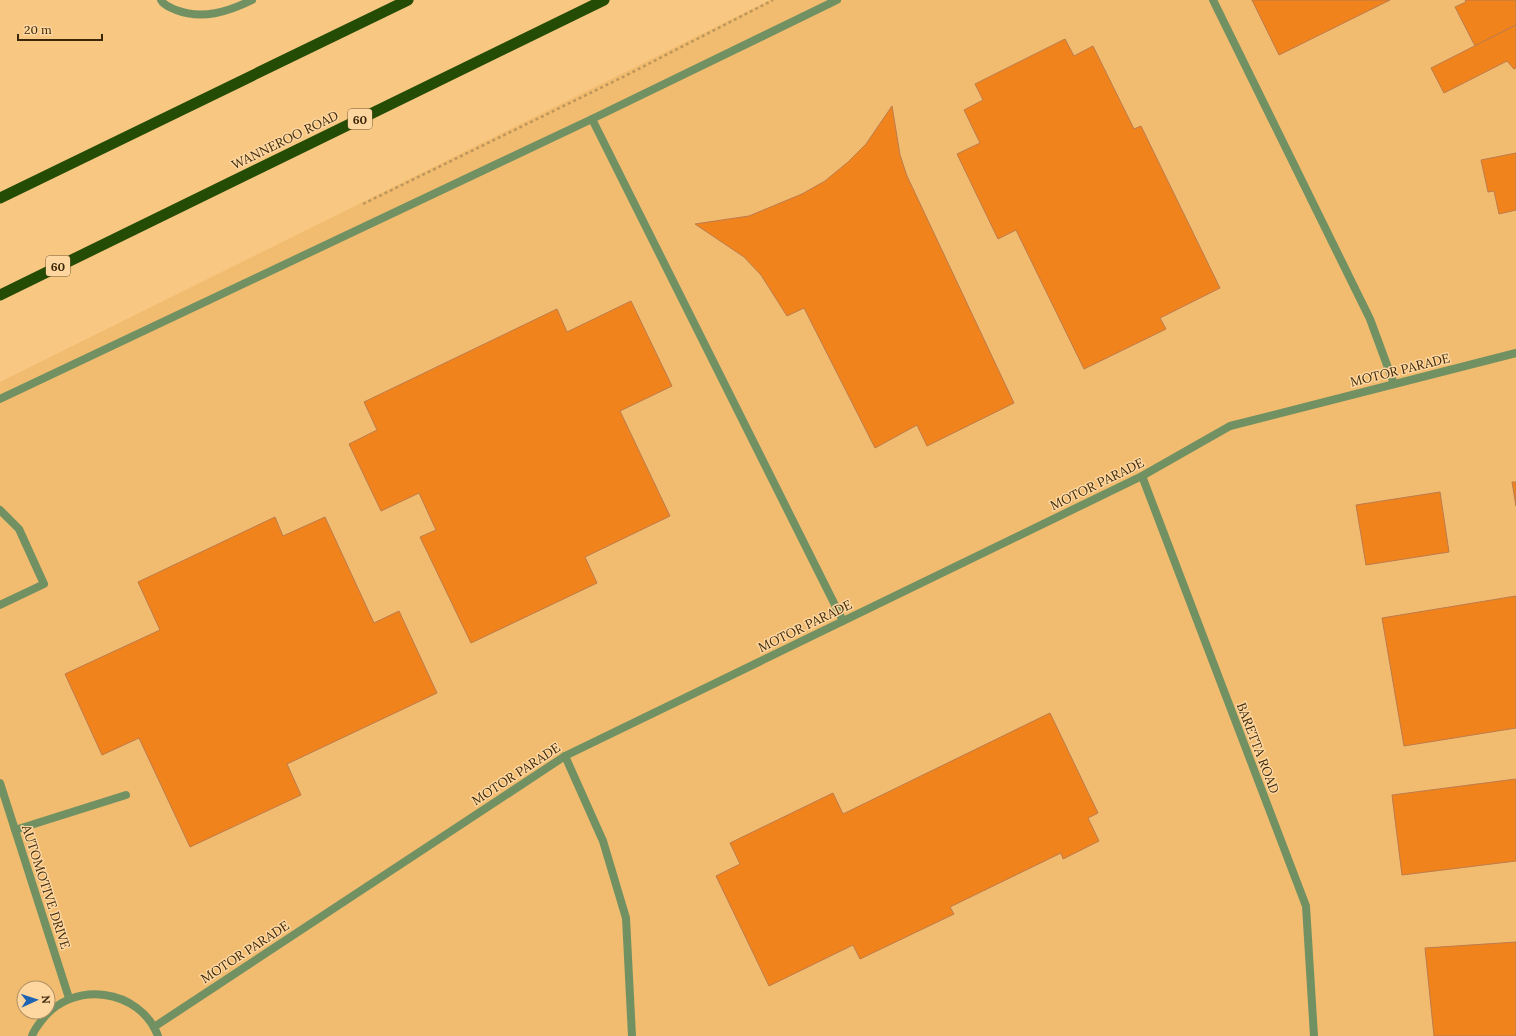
<svg xmlns="http://www.w3.org/2000/svg" width="1516" height="1036" viewBox="0 0 1516 1036" font-family="Lora,serif">
  <style>
    .built { fill: #f1bc6f; fill-rule: evenodd }
    .building { fill: #f1831d; stroke: #bd7b4c }
    .lines { fill: none; stroke-linecap: round; stroke-linejoin: round }
    .path { stroke: #bd965c; stroke-width: 2.5; stroke-dasharray: 3 3; stroke-linecap: butt }
    .service { stroke: #729163; stroke-width: 8 }
    .minor { stroke: #729163; stroke-width: 8 }
    .trunk { stroke: #244c05; stroke-width: 11 }
    .labels { text-anchor: middle; dominant-baseline: central; stroke-width: 3; stroke-linejoin: round; paint-order: stroke }
    .shield { fill: #fed6a0; stroke: #765c37; stroke-width: 1 }
    .shield-label { font-size: 12px; font-weight: bold; fill: #3b280a }
    .street-label { font-size: 13px; fill: #3b280a; stroke: #fed6a0 }
  </style>
  <rect width="100%" height="100%" fill="#f8c781"/>
  <!-- built -->
  <path class="built" d="M770 0H1516V1036H0V382ZM24 988H48V1012H24Z"/>
  <!-- building -->
  <g class="building">
    <path d="M1252 0H1390L1279 55Z"/>
    <path d="M1465 0H1516V25L1475 46 1455 7 1466 2Z"/>
    <path d="M1516 25V68L1514 69 1507 61 1444 93 1431 68Z"/>
    <path d="M1065 39 1074 56 1093 46 1134 129 1141 126 1220 288 1160 318 1166 329 1084 369 1016 230 998 239 957 154 980 143 964 110 983 100 975 84Z"/>
    <path d="M892 106 900 155 907 176 1014 403 927 446 917 425 875 448 804 308 787 316 761 275 744 257 695 224 749 216 802 194 825 181 848 162 866 144Z"/>
    <path d="M1516 153V210L1499 214 1494 191 1488 192 1481 160Z"/>
    <path d="M631 301 672 386 620 411 670 516 585 557 597 583 471 643 420 537 436 530 419 493 381 511 349 444 377 430 364 402 557 309 567 332Z"/>
    <path d="M1512 482H1516V506Z"/>
    <path d="M1440 492 1449 552 1366 565 1356 505Z"/>
    <path d="M275 517 283 536 325 517 374 623 399 611 437 693 287 764 301 795 190 847 139 738 102 755 65 674 160 630 138 582Z"/>
    <path d="M1516 596V728L1404 746 1382 618Z"/>
    <path d="M1050 713 1098 813 1088 818 1099 841 1063 859 1061 853 950 907 954 914 860 959 853 945 769 986 716 876 740 864 730 843 833 793 843 814Z"/>
    <path d="M1516 779V861L1402 875 1392 795Z"/>
    <path d="M1516 942V1036H1434L1425 948Z"/>
  </g>
  <g class="lines">
    <!-- path -->
    <path class="path" d="M363 204 623 77 773 0"/>
    <!-- service -->
    <g class="service">
      <path d="M837 0 592 119 843 621"/>
      <path d="M1213 0 1370 319 1394 384"/>
      <path d="M0 399 592 119"/>
      <path d="M0 510 19 529 44 584 0 605"/>
      <path d="M15 830 126 795"/>
    </g>
    <!-- minor -->
    <g class="minor">
      <path d="M161 0C164 6 170 7 176 10 202 20 228 12 252 0"/>
      <path d="M1142 476 1306 906 1314 1036"/>
      <path d="M565 756 603 841 626 918 632 1036"/>
      <path d="M0 783 69 998"/>
      <path d="M154 1027 565 756 1142 476 1230 426 1516 353"/>
      <path d="M32 1036C34 1030 38 1025 42 1020 72 980 140 988 158 1036"/>
    </g>
    <!-- trunk -->
    <g class="trunk">
      <path d="M0 198 408 0"/>
      <path d="M0 295 604 0"/>
    </g>
  </g>
  <g class="labels">
    <!-- shield labels -->
    <g class="shield">
      <rect x="348" y="109" width="24" height="20" rx="3"/>
      <rect x="46" y="256" width="24" height="20" rx="3"/>
    </g>
    <g class="shield-label">
      <text x="360" y="119">60</text>
      <text x="58" y="266">60</text>
    </g>
    <!-- street labels -->
    <g class="street-label">
      <text transform="translate(285 140) rotate(-26)">WANNEROO ROAD</text>
      <text transform="translate(1400 370) rotate(-14)">MOTOR PARADE</text>
      <text transform="translate(1097 484) rotate(-26)">MOTOR PARADE</text>
      <text transform="translate(805 626) rotate(-26)">MOTOR PARADE</text>
      <text transform="translate(1258 748) rotate(69)">BARETTA ROAD</text>
      <text transform="translate(516 774) rotate(-33)">MOTOR PARADE</text>
      <text transform="translate(46 887) rotate(72)">AUTOMOTIVE DRIVE</text>
      <text transform="translate(245 952) rotate(-33)">MOTOR PARADE</text>
    </g>
  </g>
  <!-- north arrow -->
  <g transform="translate(36 1000) rotate(87)"><circle r="19" fill="#fed6a0" stroke="#b09064"/>
  <path d="M0-3L7 15L0 10L-7 15Z" fill="#1f63b3"/>
  <text y="-6" font-size="11" font-weight="bold" text-anchor="middle" fill="#3b280a">N</text>
  </g>
  <!-- scale -->
  <path d="M18 34v6h84v-6" fill="none" stroke="#3b280a" stroke-width="2"/>
  <text x="24" y="34" font-size="12" fill="#3b280a" stroke="#fed6a0" stroke-width="3" paint-order="stroke">20 m</text>
</svg>
